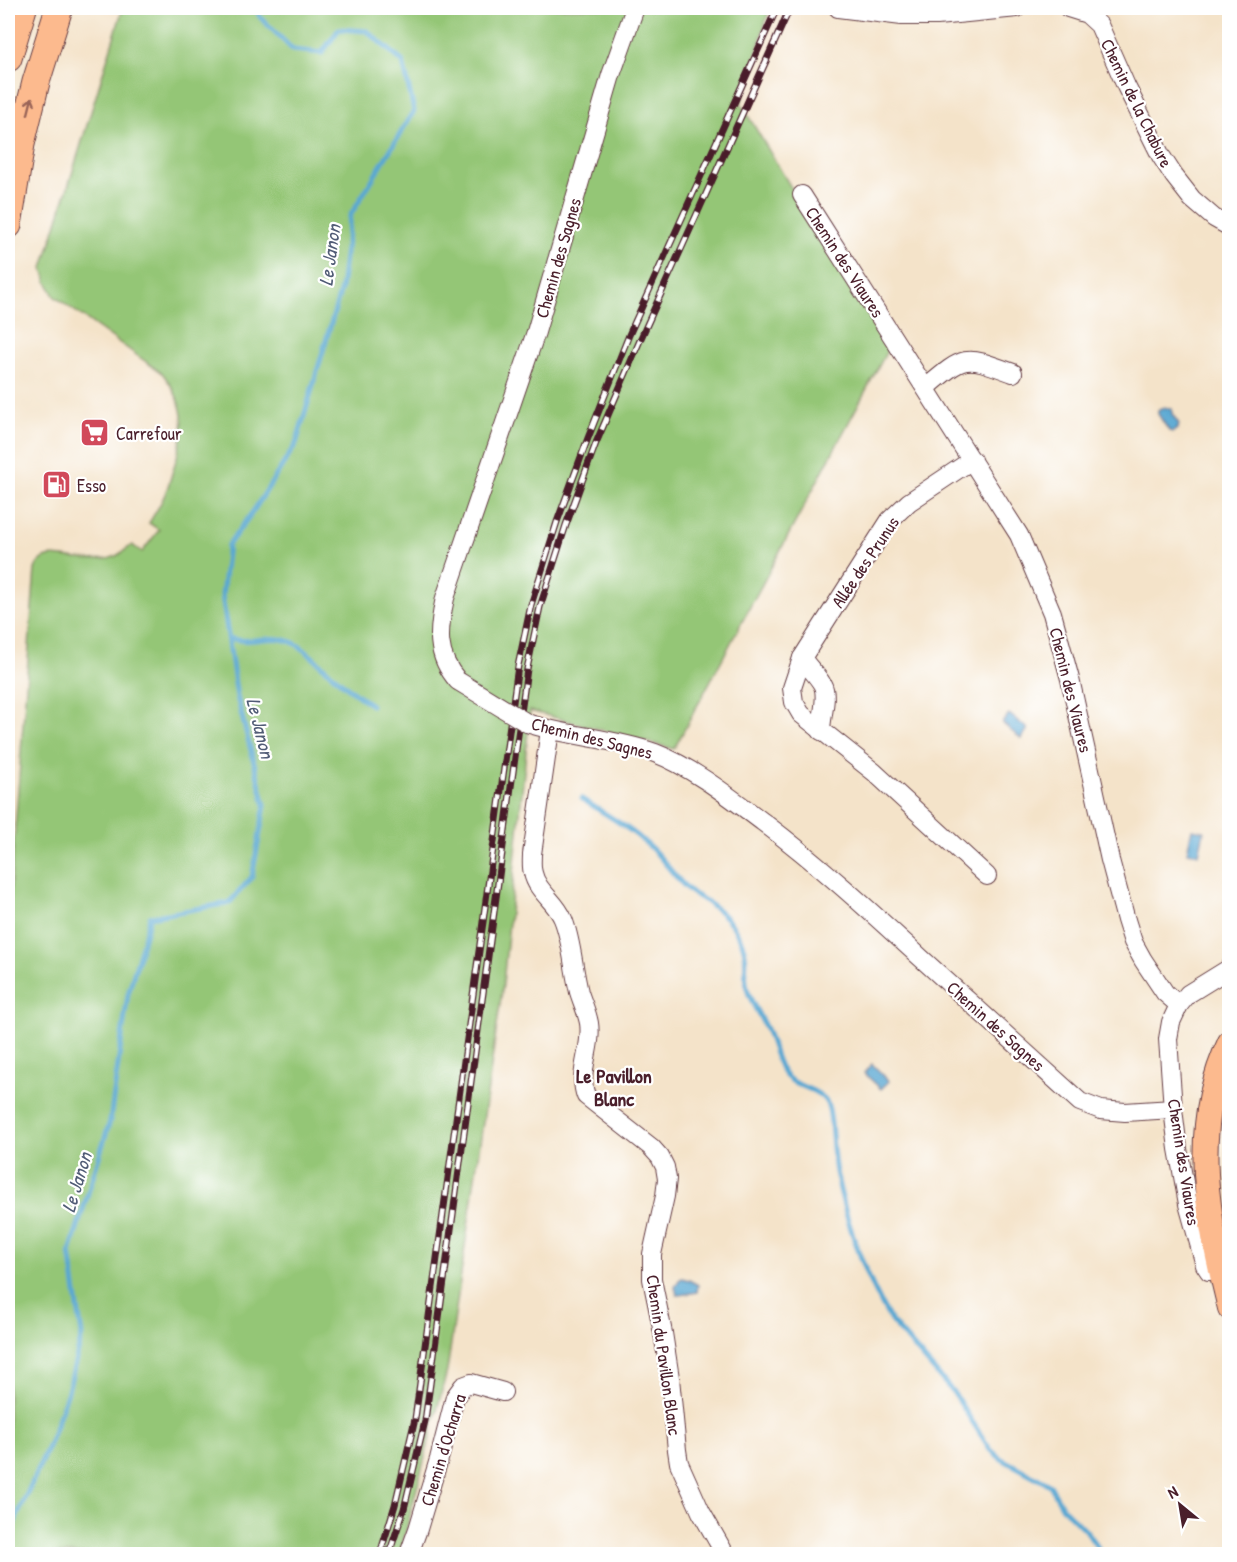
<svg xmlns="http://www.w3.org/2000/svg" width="1237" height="1562" viewBox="0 0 1237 1562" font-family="'Patrick Hand',sans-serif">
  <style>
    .green { fill: #94c676; stroke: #6f7250; stroke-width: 1.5 }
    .water { fill: #59a7d2; stroke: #52637e; stroke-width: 1.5 }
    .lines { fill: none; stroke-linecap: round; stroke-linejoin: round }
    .stream { stroke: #59a7d2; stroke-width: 5 }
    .minor-casing { stroke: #643c43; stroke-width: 20 }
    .major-casing { stroke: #643c43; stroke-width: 26 }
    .highway-casing { stroke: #643c43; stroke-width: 29 }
    .minor { stroke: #fff; stroke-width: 18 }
    .major { stroke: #fcba8e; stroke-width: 24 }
    .highway { stroke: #fcba8e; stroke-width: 27 }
    .rail-casing { stroke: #4a1f2b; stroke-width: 7 }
    .rail { stroke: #fff; stroke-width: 4.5; stroke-dasharray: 14; stroke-linecap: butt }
    .minor-bridge-casing { stroke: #643c43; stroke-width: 20; stroke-linecap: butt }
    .minor-bridge { stroke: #fff; stroke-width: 18 }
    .oneway { stroke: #9a6558 }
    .labels { text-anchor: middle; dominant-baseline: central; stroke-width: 4.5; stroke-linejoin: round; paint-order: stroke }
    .street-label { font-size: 18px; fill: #4a1f2b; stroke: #fff }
    .poi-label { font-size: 18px; fill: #4a1f2b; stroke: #fff; text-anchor: start }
    .water-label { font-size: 20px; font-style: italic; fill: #515c76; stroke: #fff }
    .neighbourhood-label { font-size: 20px; font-weight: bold; fill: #4a1f2b; stroke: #fff }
  </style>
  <rect width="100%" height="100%" fill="#fff"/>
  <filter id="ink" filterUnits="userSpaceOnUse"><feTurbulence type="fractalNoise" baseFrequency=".0167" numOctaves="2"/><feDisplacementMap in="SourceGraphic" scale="12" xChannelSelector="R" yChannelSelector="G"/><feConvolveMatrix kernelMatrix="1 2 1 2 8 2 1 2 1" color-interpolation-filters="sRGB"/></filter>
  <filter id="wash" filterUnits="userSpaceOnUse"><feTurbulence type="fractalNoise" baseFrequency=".008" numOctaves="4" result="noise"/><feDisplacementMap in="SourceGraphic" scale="24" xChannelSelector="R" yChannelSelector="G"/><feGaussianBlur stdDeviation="1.35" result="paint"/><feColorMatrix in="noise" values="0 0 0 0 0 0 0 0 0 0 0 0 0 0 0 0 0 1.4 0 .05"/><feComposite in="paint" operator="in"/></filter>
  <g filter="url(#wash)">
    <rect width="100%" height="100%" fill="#f4e3c9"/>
    <!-- green -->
    <path class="green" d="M123 8H770L741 104 888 349 674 749 530 711 503 984 447 1371 400 1554H8V920L35 569C43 550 61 557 77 559 87 560 97 560 107 559 116 558 124 551 132 545L142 552 159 530 149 523C155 513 161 504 165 494 169 485 171 476 174 467 186 429 188 407 163 374L54 296 47 282 43 268Z"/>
    <!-- water -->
    <g class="water">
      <path d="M1164 407 1172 409V414L1179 424 1178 428 1173 432 1169 431 1158 414V411Z"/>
      <path d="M1009 714 1028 729 1021 739 1002 723Z"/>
      <path d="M1192 829 1204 831 1199 854 1187 852Z"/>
      <path d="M872 1064 889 1081 881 1089 864 1073Z"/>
      <path d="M682 1278 689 1280 698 1285 697 1292 680 1295H677L675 1287 679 1280Z"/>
    </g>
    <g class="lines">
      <!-- stream -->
      <g class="stream">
        <path d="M229 638C251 646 272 632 294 643 303 647 311 656 319 663 336 678 352 692 371 705"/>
        <path d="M582 799C605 814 629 827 649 846 665 860 675 879 692 893 698 897 705 900 711 905 724 914 736 928 742 943 749 958 743 973 747 988 750 1002 760 1015 766 1029 772 1043 775 1058 782 1071 793 1090 824 1086 829 1109 833 1130 832 1152 836 1172 847 1224 864 1275 891 1321L953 1392 990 1449 1000 1458 1050 1485 1063 1508 1086 1531 1102 1554"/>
        <path d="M8 1537 50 1442 68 1391 82 1335 70 1252 110 1121 128 994 150 917 229 903 252 877 265 805 237 697 222 595 228 545 254 510 296 444 341 289 350 216 414 111 403 62 367 31 339 29 322 53 293 50 260 17 256 8"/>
      </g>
    </g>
  </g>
  <g filter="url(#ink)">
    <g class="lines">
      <defs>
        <g id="minor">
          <path d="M838 8 902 16H937L1017 8"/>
          <path d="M1068 8 1087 14 1099 25 1126 86 1161 156 1174 176 1192 199 1214 218 1230 227"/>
          <path d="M802 195 1019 535 1052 613 1070 679 1110 860 1126 920 1133 942 1143 960 1165 993 1179 1005"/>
          <path d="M926 388C966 354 964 355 1013 373"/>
          <path d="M972 460 909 502 890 520 802 658 792 688 794 702 801 714 874 772 987 876"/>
          <path d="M802 658C808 667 817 675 822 684 829 696 821 716 821 731"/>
          <path d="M458 681C435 655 438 630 445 598L536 332 611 75 635 8"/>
          <path d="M527 723C569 737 614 738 655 753 692 767 731 798 763 822 819 864 870 911 921 958 974 1006 1027 1054 1080 1102L1101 1110 1125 1112 1173 1109"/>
          <path d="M550 730 532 854C532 860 531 867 533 873 537 892 556 901 563 919 572 941 573 968 579 992 582 1002 587 1012 589 1023 593 1047 577 1073 586 1096L651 1147 660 1157 665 1167 667 1179 665 1196 652 1254V1279L663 1333 670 1378 677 1450 679 1463 701 1512 725 1554"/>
          <path d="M1220 1268 1209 1271 1205 1265 1188 1204 1178 1149 1173 1109 1168 1039 1171 1022 1179 1005 1188 994 1230 968"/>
          <path d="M409 1554 418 1529 439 1459 455 1397 463 1386 471 1383 503 1392"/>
        </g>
        <path id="major" d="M1230 1042C1188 1129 1208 1219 1230 1308"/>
        <g id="highway">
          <path d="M8 58 23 8"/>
          <path d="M8 225 21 144 36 82 59 8"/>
        </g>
      </defs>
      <!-- minor casing -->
      <use href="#minor" class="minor-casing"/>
      <!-- major casing -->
      <use href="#major" class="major-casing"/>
      <!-- highway casing -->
      <use href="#highway" class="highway-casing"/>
      <!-- minor -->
      <use href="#minor" class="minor"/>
      <!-- major -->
      <use href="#major" class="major"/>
      <!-- highway -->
      <use href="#highway" class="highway"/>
      <defs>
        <g id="rail">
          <path d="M380 1554 395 1505 415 1419 518 666 531 605 557 522 588 438 629 335 777 8"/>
          <path d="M389 1554 404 1509 425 1421 527 669 540 607 566 525 596 443 641 338 790 8"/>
        </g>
      </defs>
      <!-- rail casing -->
      <use href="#rail" class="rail-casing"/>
      <!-- rail -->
      <use href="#rail" class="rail"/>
      <defs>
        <path id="minor-bridge" d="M458 681 527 723"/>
      </defs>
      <!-- minor-bridge casing -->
      <use href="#minor-bridge" class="minor-bridge-casing"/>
      <!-- minor-bridge -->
      <use href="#minor-bridge" class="minor-bridge"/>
    </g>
    <!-- one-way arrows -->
    <defs><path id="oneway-shaft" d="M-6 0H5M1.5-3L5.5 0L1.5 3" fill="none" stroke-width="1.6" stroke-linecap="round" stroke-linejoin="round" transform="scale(1.5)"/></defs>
    <use class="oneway" href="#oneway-shaft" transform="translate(30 106) rotate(-76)"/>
  </g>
  <!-- icons -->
  <defs>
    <symbol id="supermarket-square" viewBox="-11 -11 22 22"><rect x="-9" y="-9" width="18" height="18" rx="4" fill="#d1495b" stroke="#fff"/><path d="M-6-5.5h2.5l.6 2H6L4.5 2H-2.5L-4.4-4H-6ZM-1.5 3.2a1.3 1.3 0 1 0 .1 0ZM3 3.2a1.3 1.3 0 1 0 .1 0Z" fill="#fff"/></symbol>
    <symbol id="fuel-square" viewBox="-11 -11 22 22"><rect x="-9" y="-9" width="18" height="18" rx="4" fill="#d1495b" stroke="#fff"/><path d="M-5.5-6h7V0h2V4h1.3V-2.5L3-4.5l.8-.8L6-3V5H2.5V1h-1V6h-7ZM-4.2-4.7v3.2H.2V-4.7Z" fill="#fff"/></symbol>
  </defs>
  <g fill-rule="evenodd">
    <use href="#supermarket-square" x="78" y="416" width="33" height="33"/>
    <use href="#fuel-square" x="40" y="468" width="33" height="33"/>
  </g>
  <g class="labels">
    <!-- street labels -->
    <g class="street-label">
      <text transform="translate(1137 103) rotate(64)">Chemin de la Chabure</text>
      <text transform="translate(558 258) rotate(-74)">Chemin des Sagnes</text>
      <text transform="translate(845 262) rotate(57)">Chemin des Viaures</text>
      <text transform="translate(865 562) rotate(-56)">Allée des Prunus</text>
      <text transform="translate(1071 690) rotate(76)">Chemin des Viaures</text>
      <text transform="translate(592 738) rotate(14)">Chemin des Sagnes</text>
      <text transform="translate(996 1026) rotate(42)">Chemin des Sagnes</text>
      <text transform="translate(1184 1162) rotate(81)">Chemin des Viaures</text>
      <text transform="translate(664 1355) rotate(82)">Chemin du Pavillon Blanc</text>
      <text transform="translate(443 1450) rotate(-73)">Chemin d'Ocharra</text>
    </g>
    <!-- poi labels -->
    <g class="poi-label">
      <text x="116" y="433">Carrefour</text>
      <text x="77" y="485">Esso</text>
    </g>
    <!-- water labels -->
    <g class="water-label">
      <text transform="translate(329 255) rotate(-82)">Le Janon</text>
      <text transform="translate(261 728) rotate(76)">Le Janon</text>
      <text transform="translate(76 1182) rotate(-73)">Le Janon</text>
    </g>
    <!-- neighbourhood labels -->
    <g class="neighbourhood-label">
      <text x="614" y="1075">Le Pavillon<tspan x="614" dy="23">Blanc</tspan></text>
    </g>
  </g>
  <!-- margin -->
  <rect width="1237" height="1562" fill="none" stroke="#fff" stroke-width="30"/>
  <!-- north arrow -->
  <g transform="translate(1180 1505) rotate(330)" stroke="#ffffff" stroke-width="4.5" paint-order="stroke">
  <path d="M0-4.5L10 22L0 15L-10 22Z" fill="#4a1f2b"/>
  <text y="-9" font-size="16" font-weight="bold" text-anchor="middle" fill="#4a1f2b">N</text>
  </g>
</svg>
